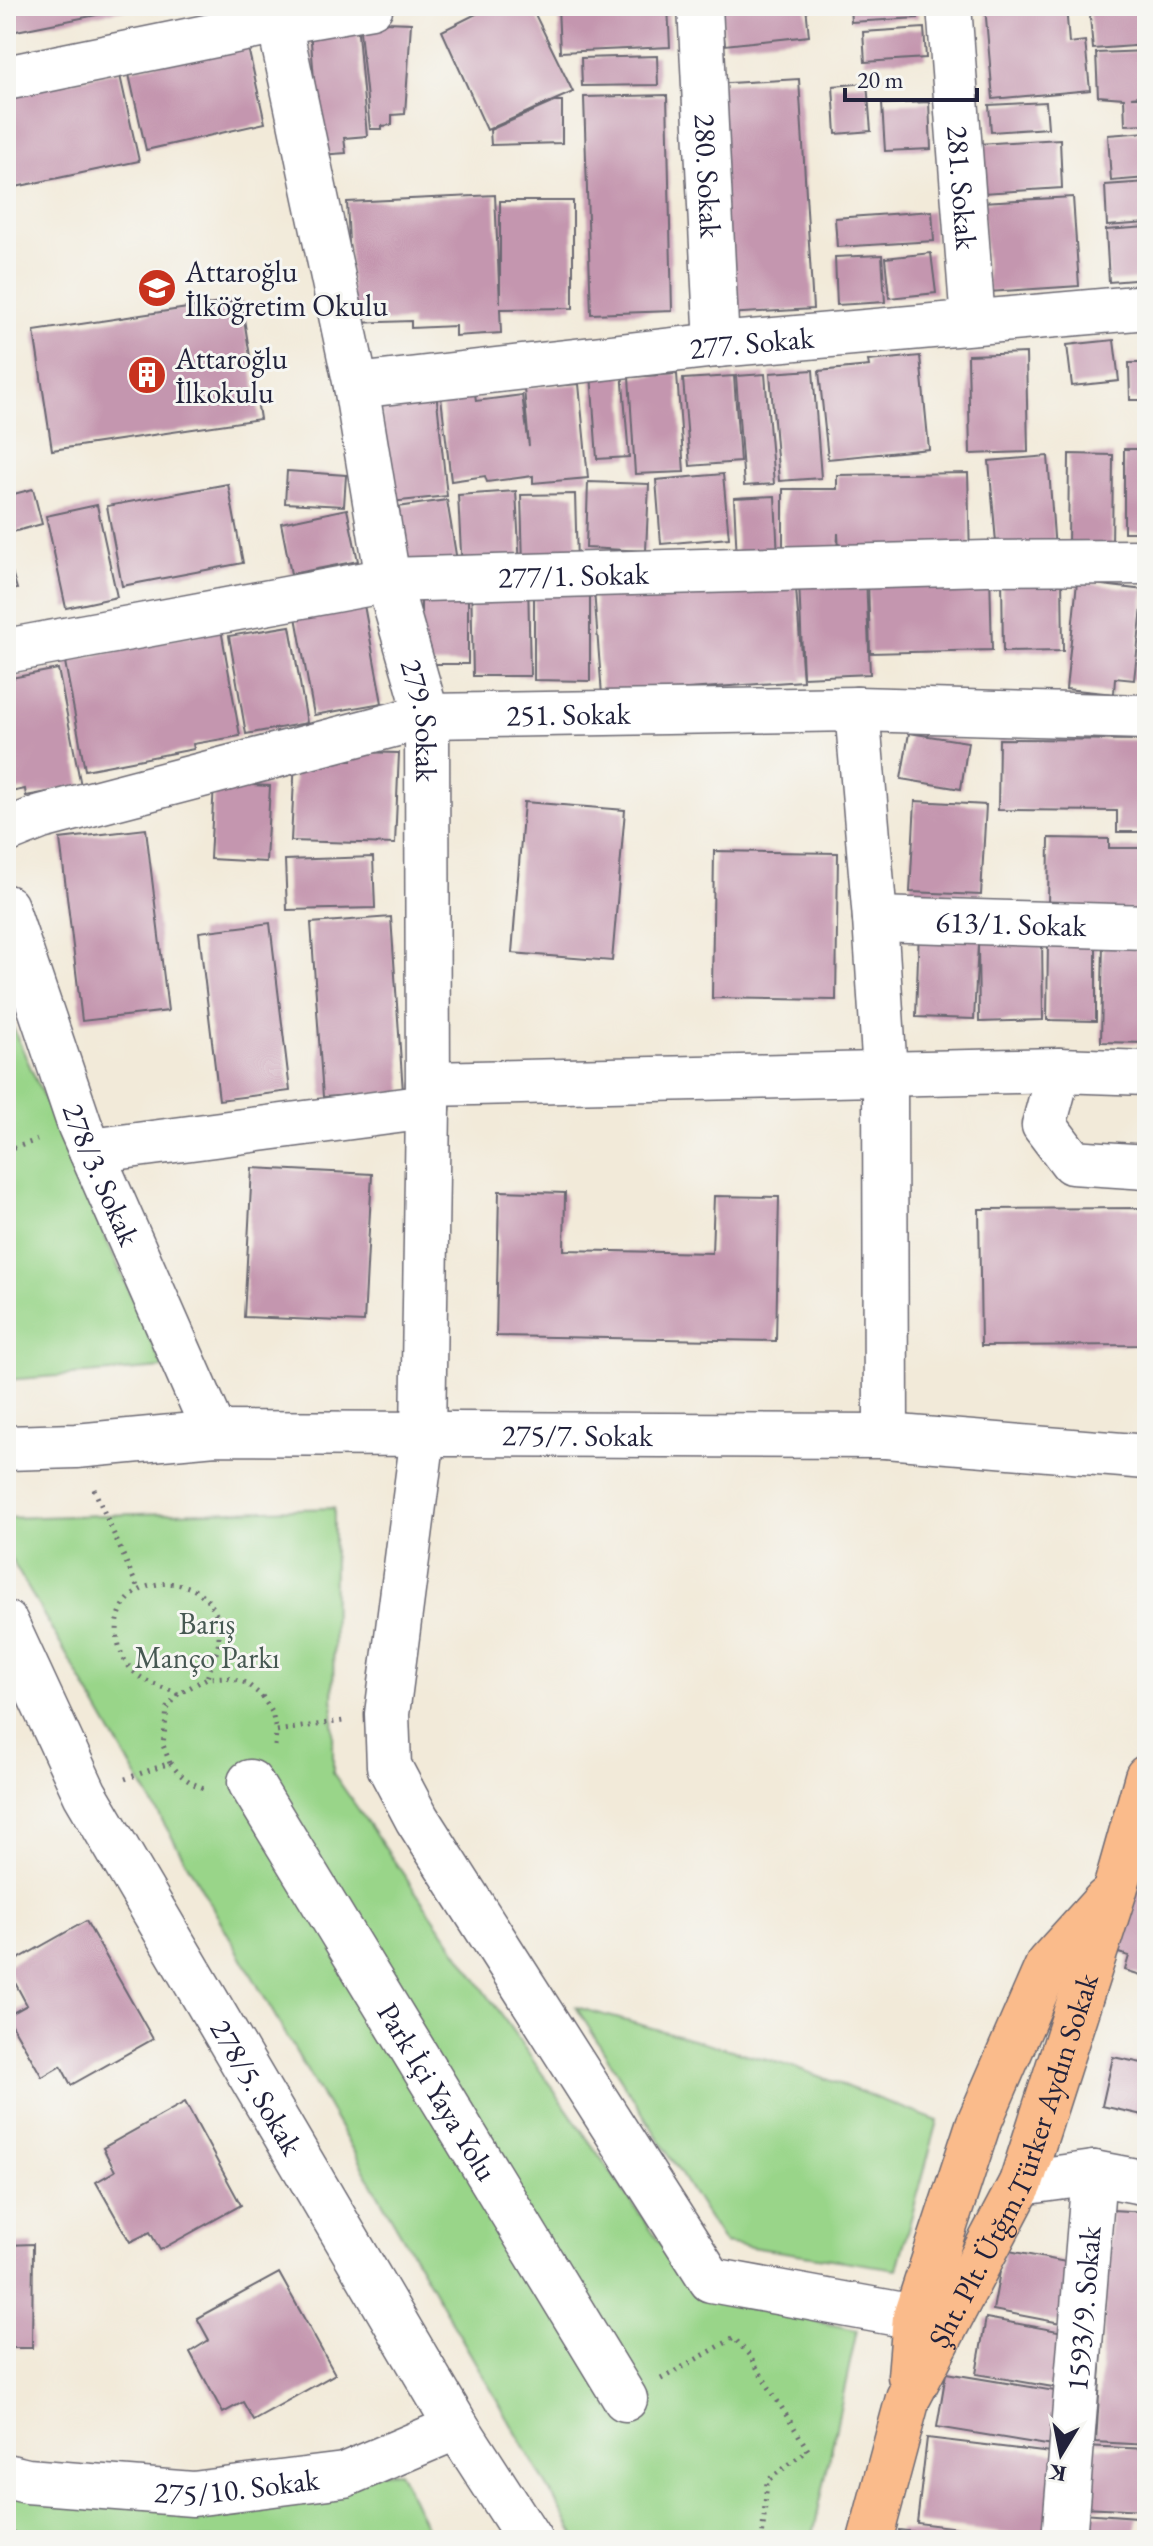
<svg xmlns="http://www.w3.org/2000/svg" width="1153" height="2546" viewBox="0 0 1153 2546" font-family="'EB Garamond',serif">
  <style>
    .green { fill: #99d589; stroke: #5e7c62; stroke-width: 2 }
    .building { fill: #c496af }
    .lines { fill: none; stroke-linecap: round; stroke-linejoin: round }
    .minor-casing { stroke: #6b6872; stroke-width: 47 }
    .major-casing { stroke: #6b6872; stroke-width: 47 }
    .path { stroke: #6b6872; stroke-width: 5; stroke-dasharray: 2 6; stroke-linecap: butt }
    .minor { stroke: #fff; stroke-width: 44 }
    .major { stroke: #fabb8b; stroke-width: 44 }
    .labels { text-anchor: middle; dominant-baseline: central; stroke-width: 6; stroke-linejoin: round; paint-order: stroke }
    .street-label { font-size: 30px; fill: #22223b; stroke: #f6f6f2 }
    .poi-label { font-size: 30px; fill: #22223b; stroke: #f6f6f2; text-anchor: start }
    .park-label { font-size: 30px; fill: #465852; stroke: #f6f6f2 }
  </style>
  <rect width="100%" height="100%" fill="#f6f6f2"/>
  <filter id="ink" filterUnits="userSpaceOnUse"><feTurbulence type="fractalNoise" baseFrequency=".0125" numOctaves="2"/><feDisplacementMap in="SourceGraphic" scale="16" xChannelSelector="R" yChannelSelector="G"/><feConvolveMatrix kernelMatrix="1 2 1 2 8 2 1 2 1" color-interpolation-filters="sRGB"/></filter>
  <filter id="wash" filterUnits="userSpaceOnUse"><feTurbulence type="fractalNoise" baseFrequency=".006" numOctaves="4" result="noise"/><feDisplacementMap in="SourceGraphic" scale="32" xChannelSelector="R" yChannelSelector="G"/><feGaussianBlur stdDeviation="1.8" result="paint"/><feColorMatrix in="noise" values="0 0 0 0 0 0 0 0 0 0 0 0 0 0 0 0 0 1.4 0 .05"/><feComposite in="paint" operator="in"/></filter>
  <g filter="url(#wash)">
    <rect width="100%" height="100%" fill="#f2ead9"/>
    <!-- green -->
    <g class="green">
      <path d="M6 1012 163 1368 6 1380Z"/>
      <path d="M334 1508 333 1773 697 2296 857 2330 812 2540H578L6 1550V1518Z"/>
      <path d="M576 2007 797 2068 938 2121 897 2269 724 2243Z"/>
      <path d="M399 2471 432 2540H6V2494Z"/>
    </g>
    <g id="blocks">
      <!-- building -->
      <g class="building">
        <path d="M6 6H137V7L6 33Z"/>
        <path d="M492 6H531L573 92 487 130 442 31Z"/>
        <path d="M558 6H668L670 47 560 52Z"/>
        <path d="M721 6H806L809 36 725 45Z"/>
        <path d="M850 6H917L918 18 851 22Z"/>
        <path d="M985 6H1066L1069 43 1085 41 1090 90 993 99Z"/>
        <path d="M1089 6H1147V45L1093 49Z"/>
        <path d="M359 21 411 23 405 114 392 115V125L382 126V129H370Z"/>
        <path d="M357 22 367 136 344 138 346 153 320 155 310 29Z"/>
        <path d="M924 28 926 58 865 62 863 32Z"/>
        <path d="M247 43 265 123 146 150 128 70Z"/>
        <path d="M1147 51V95L1131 97H1147V124L1125 125 1124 98 1098 96 1096 53Z"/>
        <path d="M657 56 658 85 582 86 581 58Z"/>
        <path d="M119 71 139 161 6 189V95Z"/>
        <path d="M799 79 813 309 726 314 712 84Z"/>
        <path d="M867 83 871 131 836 134 833 86Z"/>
        <path d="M667 95 672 311 591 314 584 97Z"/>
        <path d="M556 101H562V143L491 145 490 130Z"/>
        <path d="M929 102 931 149 885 151 882 104Z"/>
        <path d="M1046 102 1048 128 991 132 989 105Z"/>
        <path d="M1147 132V178L1111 181 1108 135Z"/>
        <path d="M1060 139 1062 188 982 193 978 144Z"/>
        <path d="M1147 182V223L1107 226 1105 185Z"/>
        <path d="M495 195 500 304V201H573V308L500 309 501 333 455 336V326L411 328V321L353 323 347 202Z"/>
        <path d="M1073 197 1079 286 988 292 982 202Z"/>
        <path d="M932 211 934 241 837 247 835 218Z"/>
        <path d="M1147 227V279L1109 282 1106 230Z"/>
        <path d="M931 253 936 293 889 298 885 258Z"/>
        <path d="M882 255 885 302 837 305 835 257Z"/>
        <path d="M241 300 260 419 52 450 34 331Z"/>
        <path d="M1114 340 1119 381 1072 386 1067 345Z"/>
        <path d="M1026 353 1028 452 970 454 968 355Z"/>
        <path d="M920 356 929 449 828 459 819 371 869 366 868 361Z"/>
        <path d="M1129 363H1147V400H1130Z"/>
        <path d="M813 370 821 478 779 481 770 373Z"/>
        <path d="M622 371 629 457 597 459 591 373Z"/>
        <path d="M677 374 684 472 635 474 629 377Z"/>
        <path d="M765 374 774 484 744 486 736 376Z"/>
        <path d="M734 376 740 462 690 466 683 379Z"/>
        <path d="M579 384 588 478 533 483V476L487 482 485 476 451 481 440 389 474 386 476 401 522 395 529 446 524 388Z"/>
        <path d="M436 391 447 496 391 502 379 397Z"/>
        <rect x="1124" y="449" width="23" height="83"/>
        <path d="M1069 454 1113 455 1112 551 1068 550Z"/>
        <path d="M1048 456 1055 550 997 554 989 461Z"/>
        <path d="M287 471 346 475 344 506 285 503Z"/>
        <path d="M968 473 970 559 839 552 838 533 837 559H783V489H837V475Z"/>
        <path d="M723 474 729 538 661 544 656 480Z"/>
        <path d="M588 482 649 484 646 551 586 548Z"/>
        <path d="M228 484 243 563 122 586 107 506Z"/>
        <path d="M33 489 42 524 9 533 6 524V496Z"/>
        <path d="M516 491 520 568 462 571 458 495Z"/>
        <path d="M575 494 577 562 523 564 521 495Z"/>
        <path d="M775 496 778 558 737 560 734 498Z"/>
        <path d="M447 500 458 567 400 577 390 508Z"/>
        <path d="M97 505 117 597 66 608 46 516Z"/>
        <path d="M347 509 358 561 291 574 281 523Z"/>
        <path d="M6 551 17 589 6 591Z"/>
        <path d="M990 573 992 650 870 653 868 577Z"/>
        <path d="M795 575 803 681 602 695 594 590Z"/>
        <path d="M1062 575 1063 651 1003 652 1002 576Z"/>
        <path d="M534 576 590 577V681L534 680Z"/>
        <path d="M528 578 530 676H473L471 579Z"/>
        <path d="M866 578 870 674 803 677 799 580Z"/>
        <path d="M1077 582 1144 590 1134 680 1115 678 1114 694 1066 689Z"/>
        <rect x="421" y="589" width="47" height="75"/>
        <path d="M364 605 382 703 314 715 296 617Z"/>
        <path d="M1144 614H1147V694H1143Z"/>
        <path d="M290 626 307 723 246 734 229 636Z"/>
        <path d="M221 629 240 736 193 744 194 749 85 770 65 662Z"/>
        <path d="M58 669 81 786 26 796 25 789 6 793V679Z"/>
        <path d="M909 733 968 742 961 789 901 779Z"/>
        <path d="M999 739 1147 740V832H1117V811L998 810Z"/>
        <path d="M352 752 399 753 395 844 291 841 295 758 352 761Z"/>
        <path d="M214 783 270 786 266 862 210 859Z"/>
        <path d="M915 801 986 805 981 895 910 892Z"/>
        <path d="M524 802 625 810 612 961 512 953Z"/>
        <path d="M146 829 168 1011 82 1021 60 839Z"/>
        <path d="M1049 838 1109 839V848H1147V916L1048 907Z"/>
        <path d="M714 851 838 853 836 1000 712 998Z"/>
        <path d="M373 857 375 908 287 910 285 860Z"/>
        <path d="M391 917 403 1092 323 1097 311 923Z"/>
        <path d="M270 923 290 1091 219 1100 199 932Z"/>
        <path d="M919 928 1042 935 1043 1020 979 1022 978 944 974 1019 916 1017Z"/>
        <path d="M1048 941 1096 942V1021L1047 1020Z"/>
        <path d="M1103 942 1147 943V1043L1101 1042Z"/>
        <path d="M252 1168 372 1174 364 1322 244 1317Z"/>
        <path d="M499 1191 565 1193 564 1250 712 1253 714 1196 779 1197 776 1341 496 1336Z"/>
        <path d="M1147 1208V1345L981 1346 979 1209Z"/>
        <path d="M1135 1864 1147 1868V1977L1125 1970 1129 1956 1108 1950Z"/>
        <path d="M86 1921 153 2039 71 2085 61 2066 42 2077 7 2016 27 2005 6 1966Z"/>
        <path d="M1113 2057 1147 2064V2116L1102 2106Z"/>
        <path d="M185 2102 241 2205 160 2250 150 2232 130 2242 96 2182 115 2171 103 2148Z"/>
        <path d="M1111 2210 1147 2212V2445L1096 2442Z"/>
        <path d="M33 2244 32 2348H6V2245Z"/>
        <path d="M1004 2250 1076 2264 1066 2324 993 2310Z"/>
        <path d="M279 2273 335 2374 253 2420 243 2402 223 2413 190 2352 209 2340 197 2318Z"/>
        <path d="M986 2318 1069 2333 1059 2388 976 2374Z"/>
        <path d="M946 2373 1061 2392 1053 2446 937 2427Z"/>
        <path d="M927 2438 1060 2454 1050 2539 917 2523Z"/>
        <path d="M1084 2446 1147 2449V2510L1082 2507Z"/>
        <path d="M1082 2513 1137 2517 1135 2540H1080Z"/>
        <path d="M899 2530 965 2538V2540H898Z"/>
      </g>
    </g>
  </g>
  <g filter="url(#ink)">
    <use href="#blocks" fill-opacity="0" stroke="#6b6872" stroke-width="2"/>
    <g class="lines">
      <defs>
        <g id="minor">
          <path id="s1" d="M700 6 717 345"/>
          <path id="s2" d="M949 6 973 322"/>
          <path id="s3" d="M279 22 356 386 388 580 427 716 428 1107 423 1435 387 1714 389 1766 417 1819 711 2280 915 2317"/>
          <path d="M6 78 279 22 371 6"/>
          <path id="s4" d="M356 386 717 345 1147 307"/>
          <path id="s5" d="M6 651 388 580 986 563 1147 562"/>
          <path d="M857 709 875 919 885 1073 886 1436"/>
          <path id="s6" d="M6 831 41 817 427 716 857 709 1147 717"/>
          <path id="s7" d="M6 907 80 1126 215 1433"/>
          <path id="s8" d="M875 919 1147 927"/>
          <path d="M1059 1070 1044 1125 1072 1162 1147 1167"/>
          <path d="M428 1084 1059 1070 1147 1073"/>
          <path d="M91 1151 428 1107"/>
          <path id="s9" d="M6 1448 76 1446 215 1433 886 1436 1147 1457"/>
          <path id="s10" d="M6 1623 85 1794 457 2427 530 2540"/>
          <path id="s11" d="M250 1782 625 2399"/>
          <path d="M1021 2183 1094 2173 1147 2183"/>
          <path id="s12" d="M6 2476 27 2481 193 2494 344 2475 457 2427"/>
          <path id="s13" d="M1064 2540 1094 2173"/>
        </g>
        <g id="major">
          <path d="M910 2376 915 2317 978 2125 1048 1964 1106 1900"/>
          <path id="s14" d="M870 2540 908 2398 1021 2183 1115 1890 1147 1777"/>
        </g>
      </defs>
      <!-- minor casing -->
      <use href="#minor" class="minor-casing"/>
      <!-- major casing -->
      <use href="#major" class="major-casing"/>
      <!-- path -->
      <g class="path">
        <path d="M6 1151 37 1140"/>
        <path d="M94 1489 139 1591"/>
        <path d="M178 1694C166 1688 150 1684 139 1676 127 1667 120 1655 118 1640 106 1566 224 1564 219 1637 219 1650 211 1665 207 1678"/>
        <path d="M275 1746 276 1731 343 1721"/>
        <path d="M170 1763 163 1745 167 1709 178 1694 207 1678 227 1677 246 1683 262 1696 272 1712 276 1731"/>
        <path d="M125 1779 170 1763C180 1776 190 1784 207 1789"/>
        <path d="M661 2379 734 2338 749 2355 808 2450 767 2481 762 2540"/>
        <path d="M6 2531 39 2540"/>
      </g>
      <!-- minor -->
      <use href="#minor" class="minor"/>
      <!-- major -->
      <use href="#major" class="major"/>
    </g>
  </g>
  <!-- icons -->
  <defs>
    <symbol id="school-disc" viewBox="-11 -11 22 22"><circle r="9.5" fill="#c8321e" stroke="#f6f6f2"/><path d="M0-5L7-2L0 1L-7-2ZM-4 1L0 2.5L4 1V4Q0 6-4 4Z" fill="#fff"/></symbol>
    <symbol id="building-disc" viewBox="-11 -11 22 22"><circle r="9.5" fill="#c8321e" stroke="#f6f6f2"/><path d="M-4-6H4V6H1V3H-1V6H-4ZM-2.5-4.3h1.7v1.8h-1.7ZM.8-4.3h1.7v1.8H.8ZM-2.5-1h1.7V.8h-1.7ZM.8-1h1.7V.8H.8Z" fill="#fff"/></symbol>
  </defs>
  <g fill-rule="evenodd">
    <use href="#school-disc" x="135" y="266" width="44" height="44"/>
    <use href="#building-disc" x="125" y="353" width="44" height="44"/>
  </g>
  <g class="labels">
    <!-- street labels -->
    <g class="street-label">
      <text stroke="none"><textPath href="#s1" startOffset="170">280. Sokak</textPath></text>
      <text stroke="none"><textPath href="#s2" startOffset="182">281. Sokak</textPath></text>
      <text stroke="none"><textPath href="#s4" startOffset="398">277. Sokak</textPath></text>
      <text stroke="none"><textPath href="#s5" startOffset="574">277/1. Sokak</textPath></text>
      <text stroke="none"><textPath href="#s6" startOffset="578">251. Sokak</textPath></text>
      <text stroke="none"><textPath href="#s3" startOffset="714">279. Sokak</textPath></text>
      <text stroke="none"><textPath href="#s8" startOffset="136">613/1. Sokak</textPath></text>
      <text stroke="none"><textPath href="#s7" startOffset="284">278/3. Sokak</textPath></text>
      <text stroke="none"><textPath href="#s9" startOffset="572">275/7. Sokak</textPath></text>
      <text stroke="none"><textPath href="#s10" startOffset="528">278/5. Sokak</textPath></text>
      <text stroke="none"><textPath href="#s11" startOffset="362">Park İçi Yaya Yolu</textPath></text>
      <text stroke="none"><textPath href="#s14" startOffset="408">Şht. Plt. Ütğm.Türker Aydın Sokak</textPath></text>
      <text stroke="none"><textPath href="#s13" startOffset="232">1593/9. Sokak</textPath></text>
      <text stroke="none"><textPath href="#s12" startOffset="232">275/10. Sokak</textPath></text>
    </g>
    <!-- poi labels -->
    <g class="poi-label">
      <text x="185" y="271">Attaroğlu<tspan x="185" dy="34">İlköğretim Okulu</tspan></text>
      <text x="175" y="358">Attaroğlu<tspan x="175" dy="34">İlkokulu</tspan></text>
    </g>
    <!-- park labels -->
    <g class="park-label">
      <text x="207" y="1623">Barış<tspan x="207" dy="34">Manço Parkı</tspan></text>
    </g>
  </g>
  <!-- margin -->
  <rect width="1153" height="2546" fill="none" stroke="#f6f6f2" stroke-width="32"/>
  <!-- north arrow -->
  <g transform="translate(1061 2454) rotate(190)" stroke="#f6f6f2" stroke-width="6" paint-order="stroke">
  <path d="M0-6L14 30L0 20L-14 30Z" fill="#22223b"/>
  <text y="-12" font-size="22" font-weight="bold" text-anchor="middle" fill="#22223b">K</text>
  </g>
  <!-- scale -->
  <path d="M845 88v12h132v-12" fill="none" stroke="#22223b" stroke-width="4"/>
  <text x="857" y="88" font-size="24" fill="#22223b" stroke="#f6f6f2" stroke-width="6" paint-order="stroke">20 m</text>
</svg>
